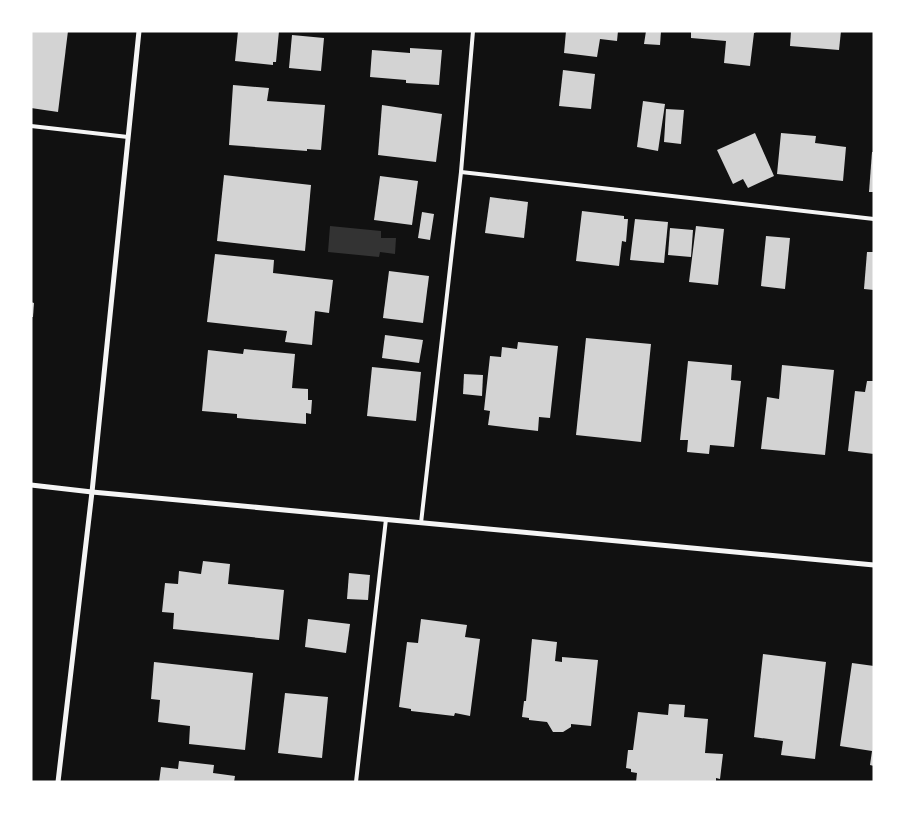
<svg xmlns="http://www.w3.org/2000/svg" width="905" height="813" viewBox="0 0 905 813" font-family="'Golos Text',sans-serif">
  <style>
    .water { fill: #333 }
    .building { fill: #d3d3d3 }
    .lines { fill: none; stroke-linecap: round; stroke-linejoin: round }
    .service { stroke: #f5f5f5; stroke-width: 4 }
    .minor { stroke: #f5f5f5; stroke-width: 5 }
  </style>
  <rect width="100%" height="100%" fill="#111"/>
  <!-- water -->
  <path class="water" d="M330 226 381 231V238H396L395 254 380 252 379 257 328 252Z"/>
  <!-- building -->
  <g class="building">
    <path d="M31 31H68L58 112 31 108Z"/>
    <path d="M238 31H279L276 62H273V65L235 61Z"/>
    <path d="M566 31H618L617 41 600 39 597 57 564 53Z"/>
    <path d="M646 31H661L660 45 644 44Z"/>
    <path d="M691 31H758L754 33 750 66 724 63 726 41 691 38Z"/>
    <path d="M791 31H841L839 50 790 46Z"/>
    <path d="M292 35 324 38 321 71 289 68Z"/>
    <path d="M410 48 442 50 439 85 406 83V80L370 77 372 50 410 53Z"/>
    <path d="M563 70 595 74 591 109 559 106Z"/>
    <path d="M233 85 269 88 267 101 325 105 321 150 307 149V151L229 145Z"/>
    <path d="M643 101 665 104 658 151 637 147Z"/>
    <path d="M382 105 442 114 436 162 378 155Z"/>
    <path d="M666 109 684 110 681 144 664 142Z"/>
    <path d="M755 133 774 176 748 188 743 179 733 184 717 150Z"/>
    <path d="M781 133 816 136 815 143 846 147 843 181 777 174Z"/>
    <path d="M872 152H874V192H869Z"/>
    <path d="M224 175 311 185 305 251 217 241Z"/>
    <path d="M380 176 418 181 412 225 374 220Z"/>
    <path d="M490 197 528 202 524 238 485 233Z"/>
    <path d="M582 211 624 216V219H628L626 242 622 241 619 266 576 261Z"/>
    <path d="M422 212 434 214 430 240 418 238Z"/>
    <path d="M635 219 668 222 664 263 630 260Z"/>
    <path d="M696 226 724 229 718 285 689 282Z"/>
    <path d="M670 228 693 230 691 257 668 255Z"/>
    <path d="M766 236 790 238 785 289 761 286Z"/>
    <path d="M867 252H874V290L864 289Z"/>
    <path d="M215 254 274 260 273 273 333 280 329 313 315 311 312 345 285 342 287 331 207 322Z"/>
    <path d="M389 271 429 276 423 323 383 318Z"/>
    <path d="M31 302 34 303 33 317H31Z"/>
    <path d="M385 335 423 340 419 363 382 358Z"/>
    <path d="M586 338 651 344 641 442 576 435Z"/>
    <path d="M518 342 558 346 550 418 539 417 538 431 488 425 490 411 484 410 490 356 501 357 502 347 517 349Z"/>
    <path d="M244 349 295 354 292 388 308 389V400H312L311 414 306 413V424L237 418V414L202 411 208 350 243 354Z"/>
    <path d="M688 361 732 365 731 380 741 381 734 447 710 445 709 454 687 452 688 440H680Z"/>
    <path d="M782 365 834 370 825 455 761 449 767 397 779 399Z"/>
    <path d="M372 367 421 372 416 421 367 416Z"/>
    <path d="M464 374 483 375 482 396 463 394Z"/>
    <path d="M867 381H874V454L848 451 855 391 865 392Z"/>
    <path d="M203 561 230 564 228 584 284 590 279 640 173 629 174 613 162 612 165 583 178 584 179 571 201 574Z"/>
    <path d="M349 573 370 575 368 600 347 599Z"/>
    <path d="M308 619 350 624 346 653 305 647Z"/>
    <path d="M421 619 467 625 465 637 480 639 470 716 455 713 454 716 411 711V709L399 707 407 642 418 643Z"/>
    <path d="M532 639 557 642 555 661 562 662V657L598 660 591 726 571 724V727L563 732H553L547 722 529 720V718L522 717 524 701H526Z"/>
    <path d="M763 654 826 662 815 759 781 755 783 741 754 737Z"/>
    <path d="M154 662 253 673 245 750 189 744 190 726 158 722 160 700 151 699Z"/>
    <path d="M852 663 874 666V766L870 765 872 751 840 746Z"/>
    <path d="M285 693 328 697 322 758 278 753Z"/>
    <path d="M669 704 685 705 684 717 708 719 705 753 723 754 720 779 716 778V782H636L637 773 631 772V769L626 768 628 750H633L638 712 668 715Z"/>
    <path d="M179 761 214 765 213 773 235 776 234 782H159L161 767 178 769Z"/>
  </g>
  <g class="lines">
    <!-- service -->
    <g class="service">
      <path d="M31 126 128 137"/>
      <path d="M461 172 874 219"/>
      <path d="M421 523 461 172 473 31"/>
      <path d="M356 782 386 519"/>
    </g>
    <!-- minor -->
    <g class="minor">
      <path d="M31 485 92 492 874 565"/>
      <path d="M58 782 92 492 139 31"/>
    </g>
  </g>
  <!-- border -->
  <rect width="905" height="813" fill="none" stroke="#ffffff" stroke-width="65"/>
</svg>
